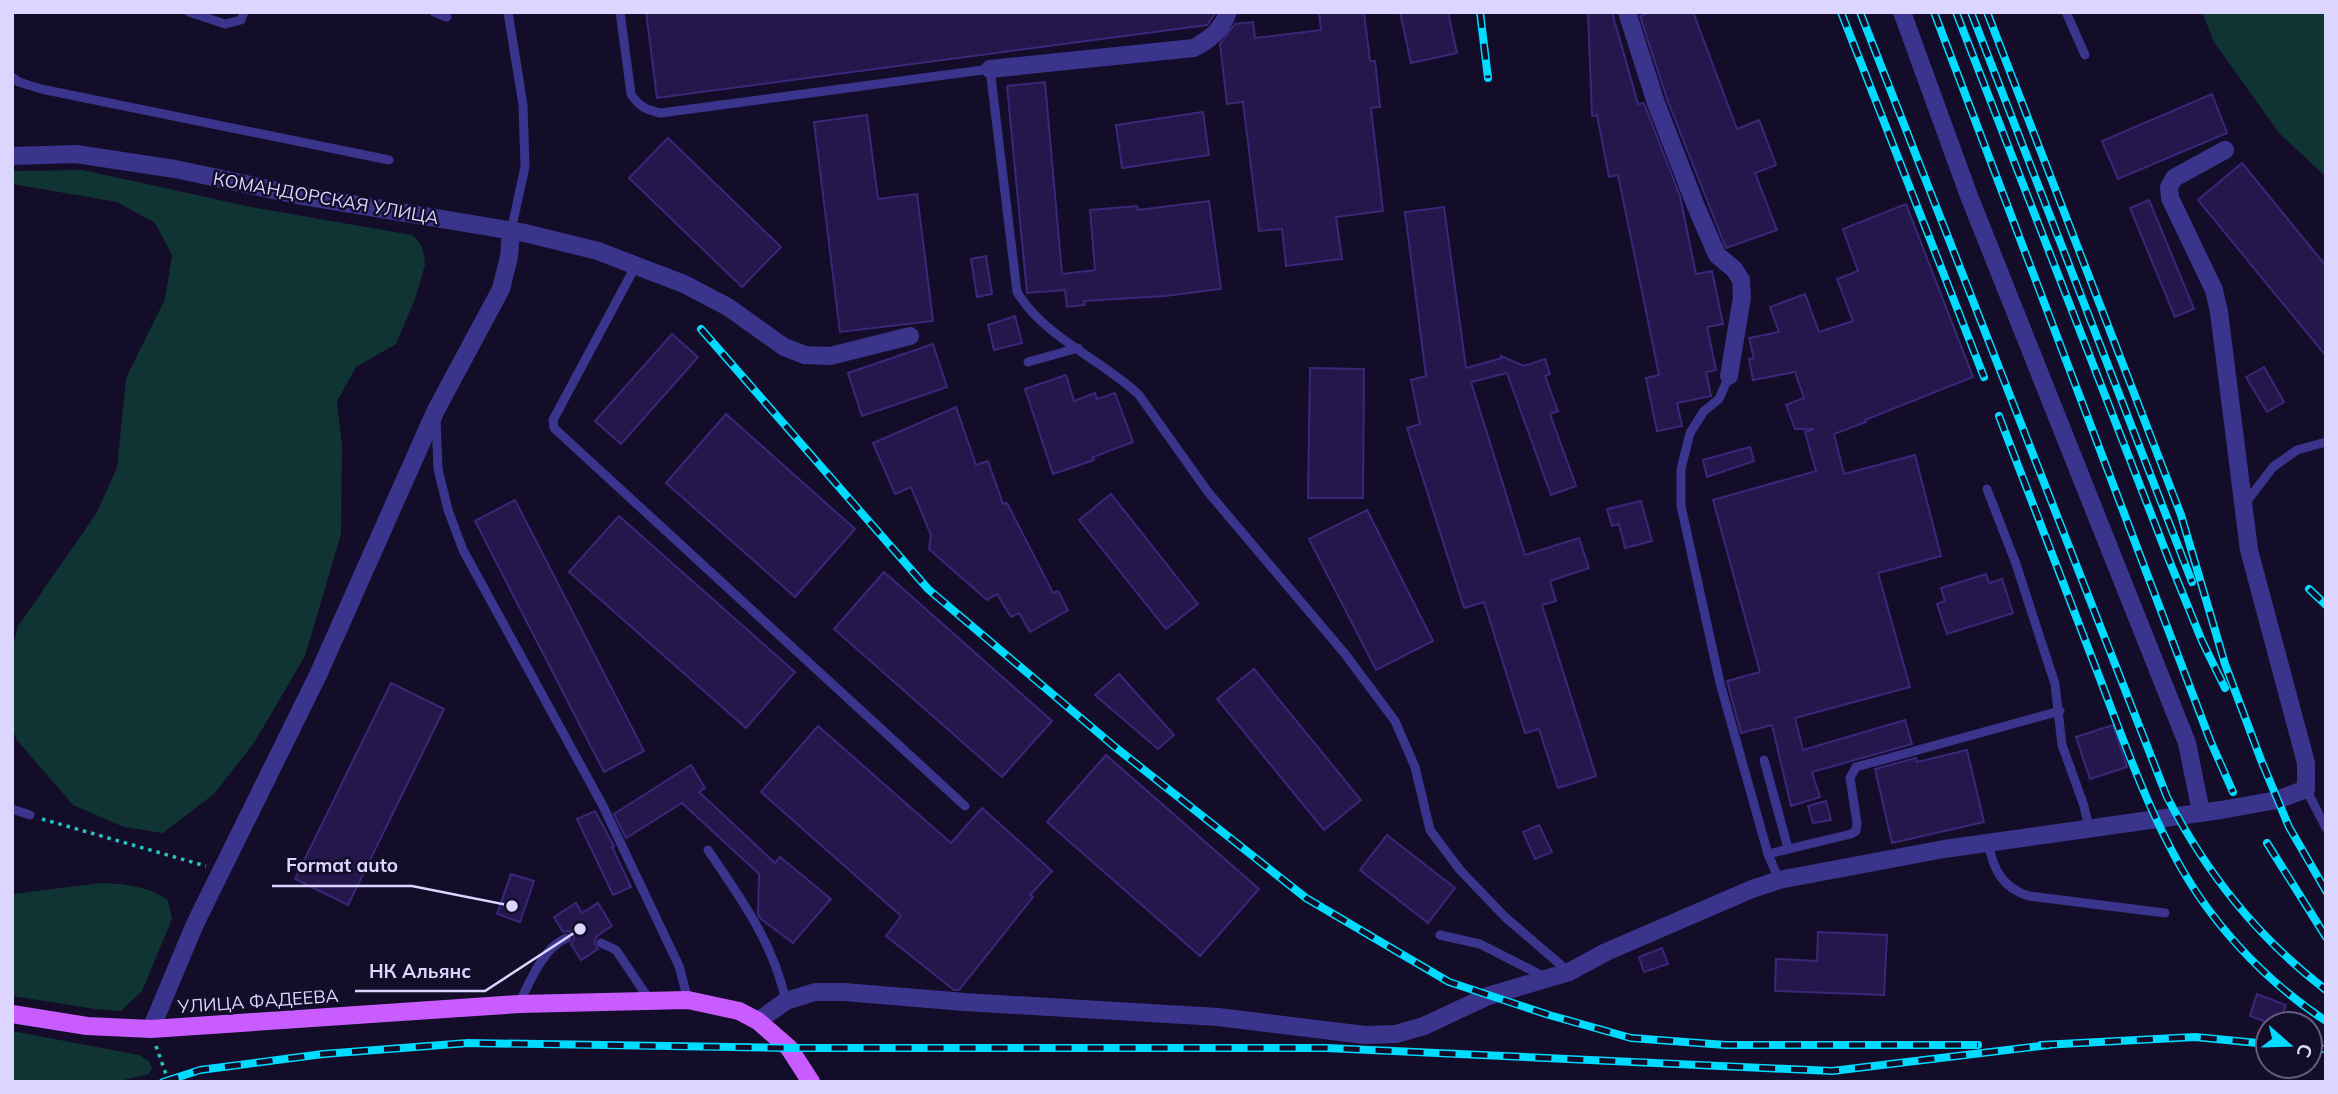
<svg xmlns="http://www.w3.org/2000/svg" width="2338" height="1094" viewBox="0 0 2338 1094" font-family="Mulish,sans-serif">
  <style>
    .green { fill: #103333 }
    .building { fill: #24174b; stroke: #3b277a; stroke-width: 2 }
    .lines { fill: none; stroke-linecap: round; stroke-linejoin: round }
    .path { stroke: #23c5c2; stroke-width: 3.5; stroke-dasharray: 3.5 5; stroke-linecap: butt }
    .lane { stroke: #3b348c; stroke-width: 9 }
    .street { stroke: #3b348c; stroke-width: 18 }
    .primary { stroke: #c95cff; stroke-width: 18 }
    .rail-casing { stroke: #01dbff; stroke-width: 8 }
    .rail { stroke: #130d29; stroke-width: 5; stroke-dasharray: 16; stroke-linecap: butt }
    .labels { text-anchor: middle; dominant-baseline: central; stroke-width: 5; stroke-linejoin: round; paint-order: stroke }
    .street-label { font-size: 18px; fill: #dbd5ff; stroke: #130d29 }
    .leader { fill: none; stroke: #dbd5ff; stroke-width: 2.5 }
    .callout-dot { fill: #dbd5ff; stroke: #130d29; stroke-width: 2.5 }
    .callout-label { font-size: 19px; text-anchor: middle; font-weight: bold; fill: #dbd5ff; stroke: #130d29; stroke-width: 5; stroke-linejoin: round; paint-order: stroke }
  </style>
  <rect width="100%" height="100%" fill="#130d29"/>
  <!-- green -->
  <g class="green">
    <path d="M2202 12H2326V177L2280 134 2214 42Z"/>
    <path d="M83 170 251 207 412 235 420 243 424 254 425 265 415 299 396 344 356 367 337 401 342 446 341 534 305 656 254 743 214 794 163 833 124 827 73 805 16 739 12 725V650L18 626 96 514 117 468 126 378 165 299 172 255 155 223 117 202 12 184V171Z"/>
    <path d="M101 883C127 884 146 886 168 900L172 919 142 991 121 1011 95 1009 12 996V894Z"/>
    <path d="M12 1031 139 1055 149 1061 152 1068 149 1074 115 1082H12Z"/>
  </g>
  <!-- building -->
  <g class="building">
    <path d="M646 12H1216L1207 25 657 98Z"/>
    <path d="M1319 12H1364L1370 61H1375L1380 107 1371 108 1383 211 1336 217 1342 259 1286 266 1282 229 1259 231 1243 102 1227 104 1220 44 1235 24 1253 22 1255 38 1321 30Z"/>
    <path d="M1400 12H1448L1457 53 1411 63Z"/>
    <path d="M1588 12H1613L1615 26H1616L1638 104 1644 103 1680 196 1696 274 1712 271 1723 324 1707 327 1716 370 1706 372 1711 396 1677 403 1682 426 1657 431 1646 378 1659 375 1654 350 1618 175 1609 177 1597 115 1592 116Z"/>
    <path d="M1651 12H1693L1737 129 1759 120 1776 165 1755 173 1777 230 1726 248 1667 99 1640 16Z"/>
    <path d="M1045 82 1062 274 1095 270 1090 210 1137 206 1138 210 1209 201 1221 289 1165 296 1084 301 1085 305 1067 307 1065 290 1027 293 1007 86Z"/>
    <path d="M2212 94 2227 133 2118 179 2102 141Z"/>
    <path d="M1203 112 1209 155 1122 168 1116 125Z"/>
    <path d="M867 115 878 199 917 194 933 321 840 332 814 122Z"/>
    <path d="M668 138 781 247 742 287 629 178Z"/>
    <path d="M2242 163 2326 266V356L2198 200Z"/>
    <path d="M2149 200 2194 309 2175 317 2130 208Z"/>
    <path d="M1906 204 1973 377 1865 420 1866 422 1834 434 1844 474 1915 455 1941 556 1878 573 1910 687 1795 718 1803 750 1905 720 1912 744 1812 772 1820 797 1791 806 1772 725 1741 733 1727 681 1760 672 1713 500 1816 471 1805 432 1814 429H1795L1786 405 1804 398 1795 372 1753 380 1749 359 1754 358 1749 338 1779 332 1770 307 1805 294 1819 332 1853 321 1837 279 1858 271 1843 229Z"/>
    <path d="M1444 207 1466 368 1502 358 1501 356 1524 366 1545 359 1550 374 1545 376 1558 411 1550 414 1576 486 1551 495 1507 373 1471 382 1525 555 1579 538 1589 568 1550 581 1556 601 1542 605 1596 776 1558 788 1539 729 1525 733 1484 602 1464 608 1407 428 1420 424 1411 380 1426 376 1405 212Z"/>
    <path d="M986 256 992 294 977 297 971 259Z"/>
    <path d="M1015 316 1022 343 994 350 988 325Z"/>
    <path d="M672 334 698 357 621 444 595 421Z"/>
    <path d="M933 344 947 387 862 416 848 373Z"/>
    <path d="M2264 367 2284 402 2267 412 2246 377Z"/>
    <path d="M1310 368 1364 369 1363 498H1308Z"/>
    <path d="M1066 375 1074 401 1095 393 1097 399 1115 393 1133 442 1093 457 1094 460 1053 474 1025 389Z"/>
    <path d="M956 407 976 465 988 461 1003 504 1007 503 1053 593 1058 591 1068 610 1030 632 1019 613 1011 617 997 594 987 600 929 549 931 535 911 487 895 494 873 443Z"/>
    <path d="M726 414 855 529 795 597 666 483Z"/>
    <path d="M1750 447 1754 461 1707 477 1703 460Z"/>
    <path d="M1111 494 1198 604 1166 629 1079 520Z"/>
    <path d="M515 500 644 751 604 772 475 521Z"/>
    <path d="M1641 501 1652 541 1625 548 1619 524 1612 526 1607 509Z"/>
    <path d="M1367 510 1433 641 1376 670 1309 539Z"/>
    <path d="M619 516 795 672 746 728 569 572Z"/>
    <path d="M884 572 1052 721 1002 777 834 629Z"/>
    <path d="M1986 574 1989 583 2002 579 2013 613 1947 634 1937 604 1945 601 1941 588Z"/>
    <path d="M1254 669 1361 800 1324 830 1217 699Z"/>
    <path d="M1119 674 1174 735 1158 749 1095 695Z"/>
    <path d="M391 683 444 709 348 905 295 879Z"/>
    <path d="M2113 725 2127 767 2090 779 2076 737Z"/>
    <path d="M818 726 951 843 982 808 1052 871 1030 895 1033 897 959 990H954L886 936 901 916 761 792Z"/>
    <path d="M1967 750 1984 822 1892 843 1875 769 1916 758 1917 762Z"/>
    <path d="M1106 755 1259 889 1200 956 1047 822Z"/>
    <path d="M691 765 705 788 699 792 775 863 780 857 831 899 793 943 761 919 758 914 759 874 682 803 626 838 614 814Z"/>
    <path d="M1826 801 1831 820 1813 823 1808 806Z"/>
    <path d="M595 811 614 846 612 847 631 887 613 895 577 819Z"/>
    <path d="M1539 825 1552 852 1535 859 1523 832Z"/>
    <path d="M1387 835 1455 888 1428 923 1360 870Z"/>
    <path d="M511 874 534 881 520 922 497 914Z"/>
    <path d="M576 903 582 913 598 903 612 926 597 936 594 943 598 949 581 960 571 944 574 939 573 934 568 931 563 932 554 917Z"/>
    <path d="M1818 932 1887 935 1884 995 1775 991 1776 959 1817 961Z"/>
    <path d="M1662 948 1668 964 1644 972 1639 957Z"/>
    <path d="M2257 994 2286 1005 2279 1024H2272L2250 1016Z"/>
  </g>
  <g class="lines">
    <!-- path -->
    <g class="path">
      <path d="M42 819 206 866"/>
      <path d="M156 1046 168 1080"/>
    </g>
    <!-- lane -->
    <g class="lane">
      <path d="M189 12 225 24 241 20 244 12"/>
      <path d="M434 12 447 17"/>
      <path d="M508 12 523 105 525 167 511 231"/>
      <path d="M620 12 631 94C639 107 647 110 661 113L990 69 1017 292C1045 338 1101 359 1139 395L1208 492 1345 654 1395 721 1415 767 1430 830 1460 870 1505 917 1569 972"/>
      <path d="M2066 12 2085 55"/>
      <path d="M12 77 19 82 41 89 389 160"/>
      <path d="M635 267 553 420 554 428 965 806"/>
      <path d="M1028 362 1078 348"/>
      <path d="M1729 376 1719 399 1704 411 1690 433 1681 469V506L1720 683 1768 854 1779 880"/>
      <path d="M436 419 438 469 448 510 463 550 603 806 679 966 688 1000"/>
      <path d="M1987 489 2016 564 2055 684 2062 745 2084 806 2089 828"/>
      <path d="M2244 505 2273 467 2297 450 2326 442"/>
      <path d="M1764 760 1788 848"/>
      <path d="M2306 789 2326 828"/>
      <path d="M12 809 30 815"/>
      <path d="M1988 842C1993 869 2002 888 2029 896L2165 913"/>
      <path d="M708 850C741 899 773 942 786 1001"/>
      <path d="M1768 854 1851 834 1856 831 1857 823 1850 778 1856 767 2060 711"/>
      <path d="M1440 935 1480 944 1545 977"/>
      <path d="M601 943 616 950 649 999"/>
      <path d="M519 1004C529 983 544 946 567 938"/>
    </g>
    <!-- street -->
    <g class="street">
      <path d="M1627 12 1656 103 1695 204 1717 255 1734 269 1741 280 1742 297 1729 376"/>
      <path d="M1902 12 1969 196 2187 743 2201 812"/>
      <path d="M990 69 1194 48C1210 39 1221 31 1228 12"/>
      <path d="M12 156 76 154 175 169 292 194 525 233 598 251 684 284 728 307 784 347 805 355 830 356 910 336"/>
      <path d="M758 1021 786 1001 815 992H844L965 1002 1218 1017 1365 1035 1396 1034 1424 1026 1488 996 1569 972 1606 952 1752 889 1779 880 1944 849 2221 810 2277 800 2306 789V763L2249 550 2219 312 2214 290 2170 198 2169 187 2174 178 2225 150"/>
      <path d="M151 1029 195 924 318 675 436 410 501 289 509 257 511 231"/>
    </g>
    <!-- primary -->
    <path class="primary" d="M12 1014 87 1026 151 1029 519 1004 688 1000 739 1011 758 1021 789 1048 811 1082"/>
    <defs>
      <g id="rail">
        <path d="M1480 12 1488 78"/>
        <path d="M1841 12 1984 377"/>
        <path d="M1860 12 2167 797C2207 874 2257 937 2326 990"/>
        <path d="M1934 12 2210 740 2233 792"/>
        <path d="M1956 12 2169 560 2202 641 2225 688"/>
        <path d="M1971 12 2192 582"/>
        <path d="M1987 12 2181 515 2225 664 2261 760 2289 827 2326 891"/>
        <path d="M701 329 928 589 1115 747 1306 898 1449 982 1549 1015 1631 1038 1726 1045H1978"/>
        <path d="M1999 416C2030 496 2061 577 2092 658 2117 722 2139 788 2171 849 2206 918 2262 979 2326 1021"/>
        <path d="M2309 589 2326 605"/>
        <path d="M2267 843 2326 937"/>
        <path d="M2041 1045 2195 1037 2268 1044"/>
        <path d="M2310 1048 2326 1049"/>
        <path d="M163 1082 200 1070 323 1054 468 1043 789 1048H1326L1832 1071 2049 1045"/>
      </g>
    </defs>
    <!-- rail casing -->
    <use href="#rail" class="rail-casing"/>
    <!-- rail -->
    <use href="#rail" class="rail"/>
  </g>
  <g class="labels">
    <!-- street labels -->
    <g class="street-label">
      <text transform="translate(326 198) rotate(10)">КОМАНДОРСКАЯ УЛИЦА</text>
      <text transform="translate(258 1001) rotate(-4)">УЛИЦА ФАДЕЕВА</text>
    </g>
  </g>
  <!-- callouts -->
  <path class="leader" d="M512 906L412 886H272M580 929L485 991H355"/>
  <g class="callout-dot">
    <circle cx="512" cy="906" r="7"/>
    <circle cx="580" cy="929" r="7"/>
  </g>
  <g class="callout-label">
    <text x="342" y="872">Format auto</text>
    <text x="420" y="978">НК Альянс</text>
  </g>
  <!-- border -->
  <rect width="2338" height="1094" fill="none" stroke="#dbd5ff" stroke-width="28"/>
  <!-- north arrow -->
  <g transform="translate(2289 1045) rotate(110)"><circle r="33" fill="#130d29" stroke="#635d7f" stroke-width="2"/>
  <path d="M0-5L12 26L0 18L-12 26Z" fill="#01dbff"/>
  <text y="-10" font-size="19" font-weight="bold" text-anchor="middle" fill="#dbd5ff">С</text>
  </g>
</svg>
